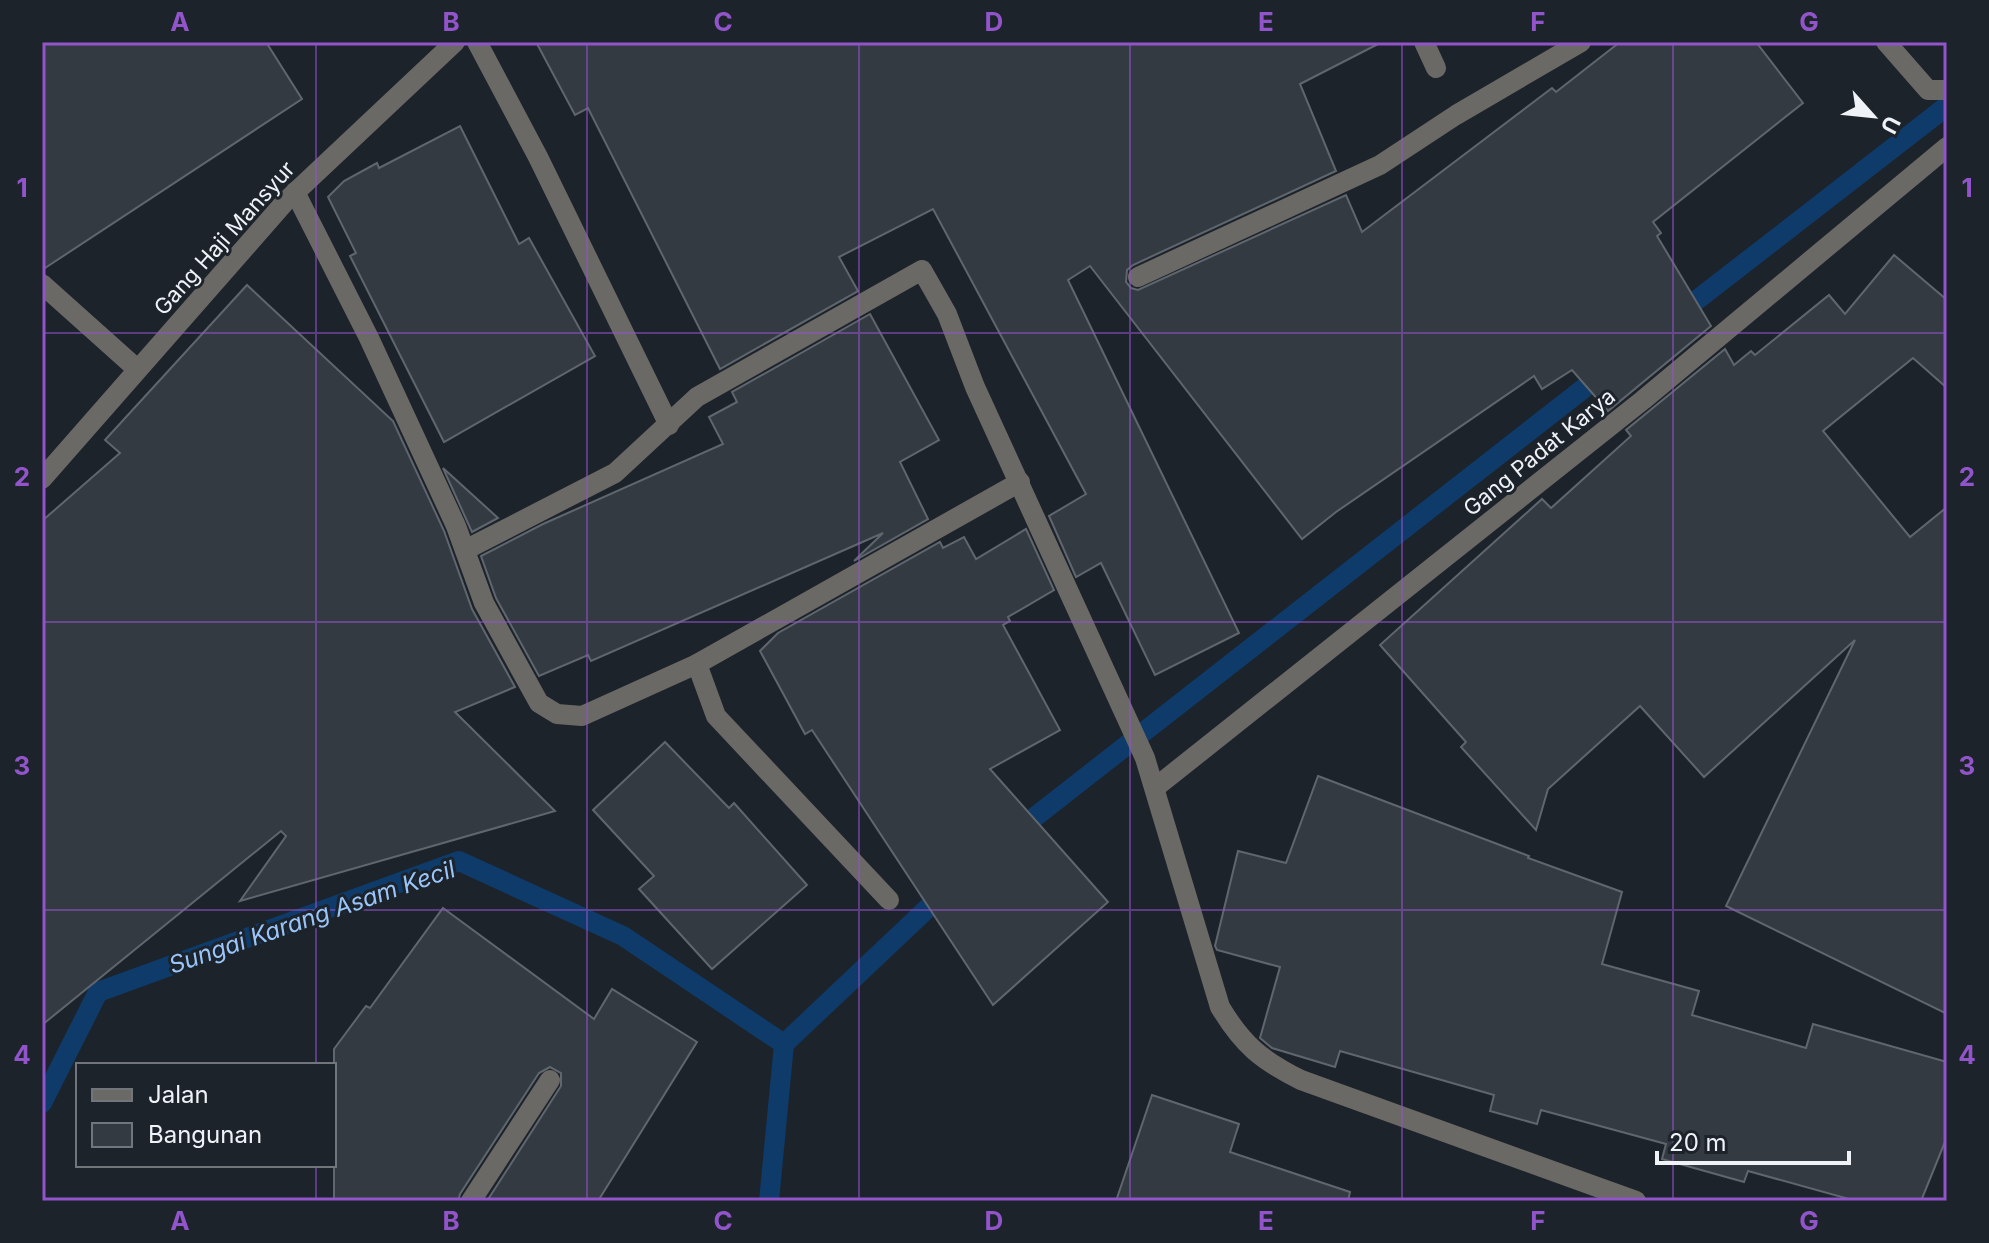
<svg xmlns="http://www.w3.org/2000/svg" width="1989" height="1243" viewBox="0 0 1989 1243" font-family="Inter,sans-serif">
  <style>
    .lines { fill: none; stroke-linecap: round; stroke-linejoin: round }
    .stream { stroke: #0e3b6a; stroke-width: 20 }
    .building { fill: #343a41; stroke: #60666e; stroke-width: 2 }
    .service { stroke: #6b6965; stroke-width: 20 }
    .minor { stroke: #6b6965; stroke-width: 20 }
    .grid { fill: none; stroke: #9254ca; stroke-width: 2; stroke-opacity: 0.55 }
    .labels { text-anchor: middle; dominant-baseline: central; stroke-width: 6; stroke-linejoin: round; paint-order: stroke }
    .street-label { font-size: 22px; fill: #eff3f8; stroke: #1d232a }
    .water-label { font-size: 24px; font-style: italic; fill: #99c5fa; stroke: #1d232a }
    .neatline { fill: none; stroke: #9254ca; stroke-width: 3 }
    .grid-label { font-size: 26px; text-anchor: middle; font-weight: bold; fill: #9254ca }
  </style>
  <rect width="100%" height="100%" fill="#1d232a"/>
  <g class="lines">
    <!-- stream -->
    <g class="stream">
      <path d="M1675 317 1947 106"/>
      <path d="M1013 834 1606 371"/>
      <path d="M784 1044 949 888"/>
      <path d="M42 1103 98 992 459 861 623 936 784 1044 769 1201"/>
    </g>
  </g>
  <!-- building -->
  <g class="building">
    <path d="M42 42H266L302 99 42 270Z"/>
    <path d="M536 42H1382L1300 84 1336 171 1133 265 1127 270 1126 282 1131 288 1138 290 1346 195 1362 232 1552 88 1556 92 1620 42H1756L1803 103 1653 222 1661 233 1657 236 1711 326 1608 411 1572 370 1542 389 1534 376 1336 512 1302 539 1090 266 1068 280 1239 633 1155 675 1101 563 1076 577 1049 516 1086 494 933 209 839 257 858 291 720 369 588 108 575 115Z"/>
    <path d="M460 126 519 244 529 238 595 356 444 442 350 256 356 253 328 197 344 181 377 163 379 168Z"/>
    <path d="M1894 255 1947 300V388L1913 358 1823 431 1910 537 1947 507V1014L1726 906 1855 640 1704 777 1640 706 1548 789 1536 830 1461 747 1466 742 1380 645 1542 499 1551 508 1631 436 1626 430 1725 349 1734 365 1751 351 1755 355 1829 295 1845 314Z"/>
    <path d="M247 285 393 421 444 531 472 609 515 687 455 712 555 811 240 901 286 836 281 831 42 1025V521L120 453 105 440Z"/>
    <path d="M870 314 939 440 900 462 928 519 854 561 883 533 591 661 588 655 539 676 496 598 481 556 543 524 723 444 709 417 737 402 732 392Z"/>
    <path d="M443 468 498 518 472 532Z"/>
    <path d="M1026 529 1054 590 1008 617 1010 621 1003 625 1060 730 990 769 1108 902 993 1005 812 730 805 734 760 651 778 633 940 542 943 548 964 537 976 559Z"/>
    <path d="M665 742 729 808 734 803 807 885 712 969 639 889 654 876 593 810Z"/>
    <path d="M1318 776 1529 856 1528 858 1622 892 1602 964 1699 991 1692 1015 1806 1048 1813 1024 1947 1062V1137L1921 1201H1856L1748 1171 1744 1182 1662 1159 1666 1144 1541 1110 1537 1124 1490 1111 1494 1095 1340 1051 1335 1067 1272 1048 1260 1038 1280 967 1217 950 1215 946 1238 851 1286 863Z"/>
    <path d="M443 908 594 1019 612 989 697 1042 598 1201H487L561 1086V1073L550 1067 539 1073 460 1194 458 1201H334V1049L366 1006 370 1008Z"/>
    <path d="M1152 1095 1239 1124 1230 1152 1350 1192 1348 1201H1116Z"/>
  </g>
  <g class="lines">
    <!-- service -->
    <g class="service">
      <path d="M1886 42 1928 90H1947"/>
      <path d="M1138 277 1380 165 1456 115 1581 42"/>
    </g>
    <!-- minor -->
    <g class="minor">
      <path d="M477 42 538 157 669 425"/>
      <path d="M1424 42 1436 68"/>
      <path d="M295 192 369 338 456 526 484 603 539 703 557 714 582 716 697 664"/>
      <path d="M42 284 137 369"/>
      <path d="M42 479 285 202 455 42"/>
      <path d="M465 550 615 473 697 397 922 270 947 314 975 387 1145 758 1220 1007C1243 1045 1261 1060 1301 1080L1636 1201"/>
      <path d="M1156 787 1643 400 1947 147"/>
      <path d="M889 900 716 716 697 664 1020 482"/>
      <path d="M471 1201 550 1080"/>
    </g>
  </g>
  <!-- grid -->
  <path class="grid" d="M316 42V1065M587 42V1201M859 42V1201M1130 42V1201M1402 42V1201M1673 42V1201M42 333H1947M42 622H1947M42 910H1947M316 1165V1201"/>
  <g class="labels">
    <!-- street labels -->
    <g class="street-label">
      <text transform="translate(224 238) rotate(-48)">Gang Haji Mansyur</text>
      <text transform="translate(1539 452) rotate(-39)">Gang Padat Karya</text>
    </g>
    <!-- water labels -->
    <g class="water-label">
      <text transform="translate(312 917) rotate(-19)">Sungai Karang Asam Kecil</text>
    </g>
  </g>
  <!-- border -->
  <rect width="1989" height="1243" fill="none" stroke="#1d232a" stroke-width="88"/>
  <!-- legend -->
  <rect x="76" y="1063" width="260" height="104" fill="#1d232a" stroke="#71767c" stroke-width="2"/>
  <rect x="92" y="1089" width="40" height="12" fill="#6b6965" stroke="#71767c" stroke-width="2"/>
  <text x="148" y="1103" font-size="24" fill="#eff3f8">Jalan</text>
  <rect x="92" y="1123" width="40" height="24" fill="#343a41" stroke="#71767c" stroke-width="2"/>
  <text x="148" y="1143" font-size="24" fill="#eff3f8">Bangunan</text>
  <!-- north arrow -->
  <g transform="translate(1873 116) rotate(117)" stroke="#1d232a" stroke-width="6" paint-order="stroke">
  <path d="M0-6L14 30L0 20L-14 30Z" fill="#eff3f8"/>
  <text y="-12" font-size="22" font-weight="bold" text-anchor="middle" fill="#eff3f8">U</text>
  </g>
  <!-- scale -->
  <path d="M1657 1151v12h192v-12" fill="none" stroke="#eff3f8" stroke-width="4"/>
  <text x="1669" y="1151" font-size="24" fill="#eff3f8" stroke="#1d232a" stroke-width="6" paint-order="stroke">20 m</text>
  <rect x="44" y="44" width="1901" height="1155" class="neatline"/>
  <g class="grid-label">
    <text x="180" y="31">A</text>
    <text x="451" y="31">B</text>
    <text x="723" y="31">C</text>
    <text x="994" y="31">D</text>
    <text x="1266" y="31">E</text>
    <text x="1538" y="31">F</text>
    <text x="1809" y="31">G</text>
    <text x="22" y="197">1</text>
    <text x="1967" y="197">1</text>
    <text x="22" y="486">2</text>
    <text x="1967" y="486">2</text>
    <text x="22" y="775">3</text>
    <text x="1967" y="775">3</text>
    <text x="22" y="1064">4</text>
    <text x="1967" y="1064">4</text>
    <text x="180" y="1230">A</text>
    <text x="451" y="1230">B</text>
    <text x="723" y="1230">C</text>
    <text x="994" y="1230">D</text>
    <text x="1266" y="1230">E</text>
    <text x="1538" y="1230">F</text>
    <text x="1809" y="1230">G</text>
  </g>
</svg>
